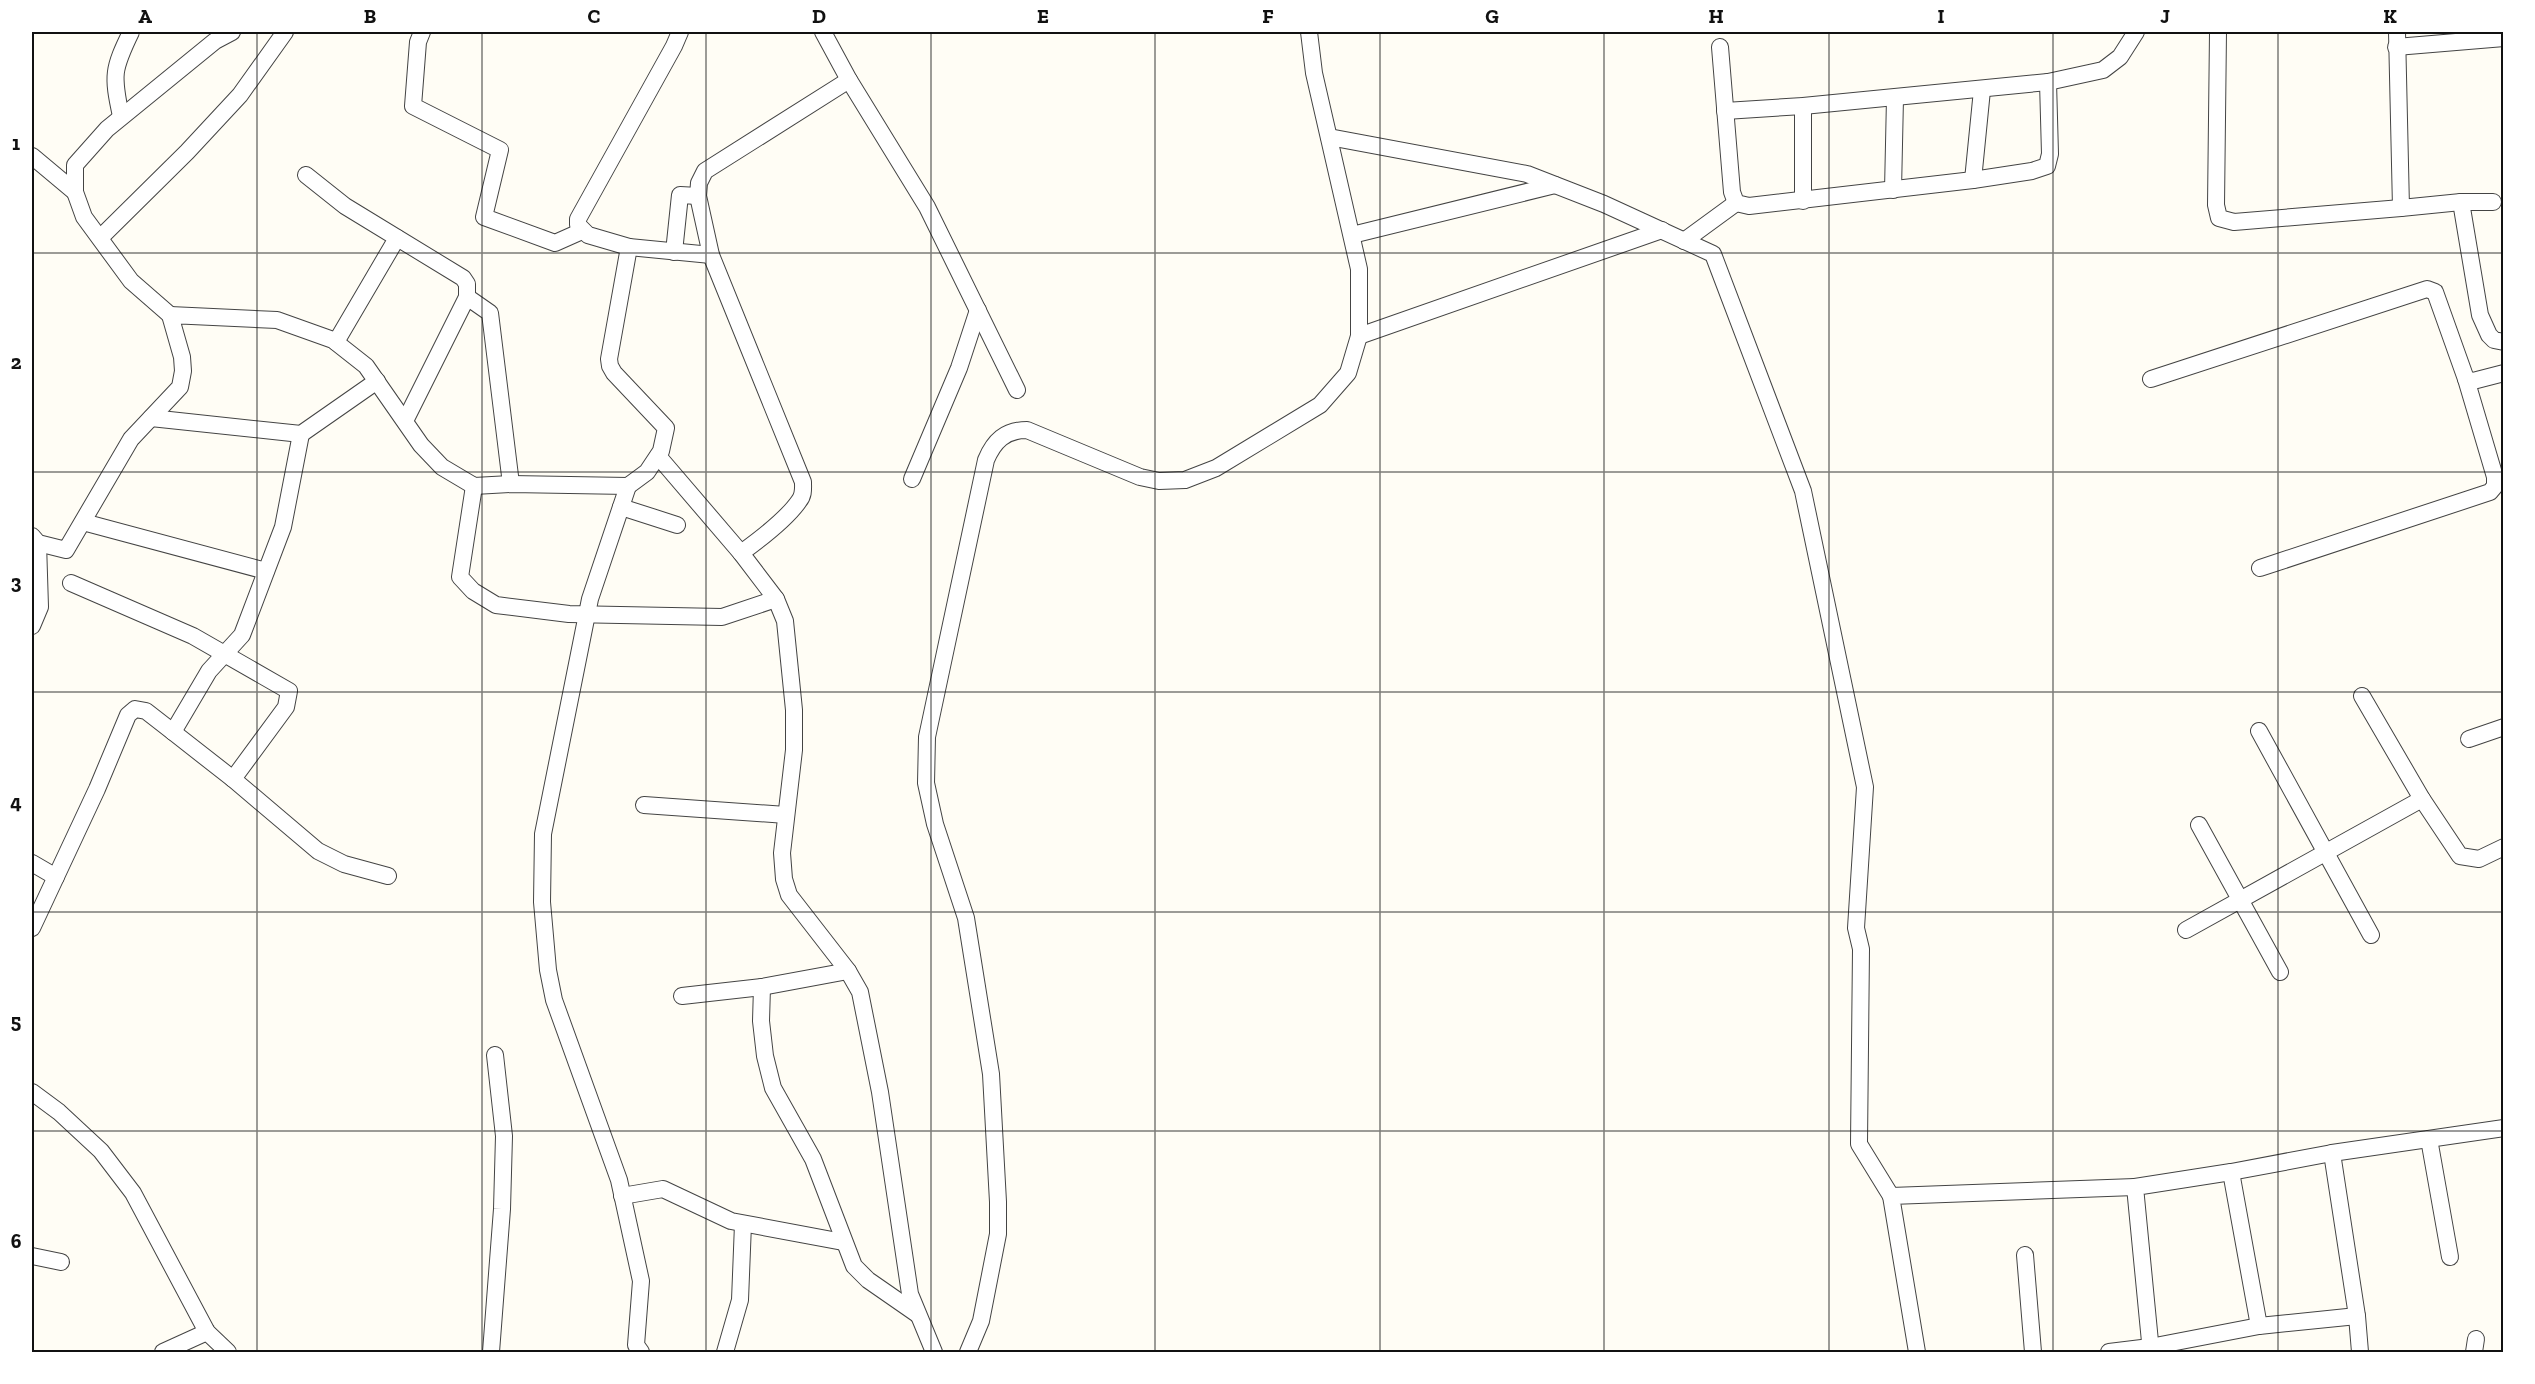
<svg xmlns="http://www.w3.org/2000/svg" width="2535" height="1384" viewBox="0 0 2535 1384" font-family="'Zilla Slab',serif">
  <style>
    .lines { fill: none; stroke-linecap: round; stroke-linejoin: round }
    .street-casing { stroke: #444; stroke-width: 18 }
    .street { stroke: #fff; stroke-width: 16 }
    .grid { fill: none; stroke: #111; stroke-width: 1.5; stroke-opacity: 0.55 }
    .neatline { fill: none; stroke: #111; stroke-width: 2 }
    .grid-label { font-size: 20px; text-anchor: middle; font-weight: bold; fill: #111 }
  </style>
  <rect width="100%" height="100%" fill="#fffdf5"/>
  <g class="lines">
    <defs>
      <g id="street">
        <path d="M422 32 418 42 413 106 500 150 484 217 555 243 582 231"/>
        <path d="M823 32 849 80 927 207 1017 390"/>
        <path d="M2218 32 2216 205 2219 218 2234 222 2401 208"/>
        <path d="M2397 32 2401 208 2461 202H2493"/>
        <path d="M1720 47 1732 192 1736 203 1749 206 1973 180 2032 171 2047 166 2050 154 2048 82"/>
        <path d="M2396 47 2504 38"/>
        <path d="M1803 106V201"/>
        <path d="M1725 111 1803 106 2048 82 2103 70 2120 57 2136 32"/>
        <path d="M121 116C112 75 113 69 131 32"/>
        <path d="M1329 137 1527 174 1604 204 1713 254 1803 491 1865 787 1856 928 1861 949 1859 1144 1891 1196"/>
        <path d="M32 156 75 192"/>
        <path d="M306 175 345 206 463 278 467 284V297L405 421"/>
        <path d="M1973 180 1982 90"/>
        <path d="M1893 190 1895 98"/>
        <path d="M2461 202 2480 315 2489 335 2494 340 2504 342"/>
        <path d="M1352 235 1555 185"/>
        <path d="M100 238 187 152 240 95 285 32"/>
        <path d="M1684 241 1736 203"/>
        <path d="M629 247 711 255"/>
        <path d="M674 252 680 195 698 196"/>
        <path d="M467 297 490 313 511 484"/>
        <path d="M170 315 131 281 84 217 75 192V165L107 129 215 41 232 32"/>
        <path d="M1359 336 1662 230"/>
        <path d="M336 342 397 238"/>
        <path d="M2151 379 2427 289 2435 292 2466 379 2473 381 2504 373"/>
        <path d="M151 418 301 434 377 381"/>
        <path d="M658 456 741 553 776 599 785 621 794 710V750L782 853 784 879 789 895 848 971 860 992 880 1092 910 1294 934 1352"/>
        <path d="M912 479 959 368 978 310"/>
        <path d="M474 486 460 577 473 591 496 605 569 614 722 617 776 599"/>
        <path d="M628 486 590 599 543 834 542 902 548 970 554 1000 619 1180 641 1281 636 1345 641 1352"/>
        <path d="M621 507 677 525"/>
        <path d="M83 522 266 571"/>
        <path d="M32 536 38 543 66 550 131 439 180 387 183 371 182 357 170 315 277 320 333 340 366 366 421 445 442 467 474 486 511 484 628 486 647 472 661 451 666 428 614 373 610 366 609 359 629 247 588 235 578 225V219L674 46 680 32"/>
        <path d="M741 553C759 540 786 520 799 501 804 495 803 489 803 482L711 255 698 196 699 183 705 171 849 80"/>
        <path d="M2260 568 2490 492 2495 486V477L2466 379"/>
        <path d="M71 583 193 636 289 691 286 707 233 779"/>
        <path d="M32 626 40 607 38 543"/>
        <path d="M2362 696 2422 799 2460 856 2479 859 2504 847"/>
        <path d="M2259 731 2371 935"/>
        <path d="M173 732 209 671 242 635 283 527 301 434"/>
        <path d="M2469 739 2504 727"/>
        <path d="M644 805 786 815"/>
        <path d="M2199 825 2280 972"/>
        <path d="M32 863 56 877"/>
        <path d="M32 928 97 789 128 715 135 709 146 711 173 732 233 779 318 851 344 864 388 876"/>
        <path d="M2186 930 2422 799"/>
        <path d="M762 987 761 1021 765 1056 773 1088 813 1159 854 1266 868 1280 917 1314"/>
        <path d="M682 996 762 987 848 971"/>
        <path d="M32 1092 59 1112 101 1151 133 1193 207 1332 228 1352"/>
        <path d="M2429 1139 2450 1257"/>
        <path d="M2332 1153 2357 1316 2360 1352"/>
        <path d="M2231 1172 2259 1326"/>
        <path d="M622 1196 663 1189 731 1221 843 1242"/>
        <path d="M2025 1255 2033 1352"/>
        <path d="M32 1256 61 1262"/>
        <path d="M163 1352 207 1332"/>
        <path d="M491 1352 502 1209 504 1136 495 1055"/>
        <path d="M725 1352 740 1300 743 1224"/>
        <path d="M968 1352 981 1321 998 1234V1202L991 1074 966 918 935 824 926 783 927 737 986 460C994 441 1005 430 1027 430L1140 477 1159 481 1185 480 1216 468 1320 405 1348 373 1359 336V269L1314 73 1309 32"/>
        <path d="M1917 1352 1891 1196 2135 1187"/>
        <path d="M2109 1352 2150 1347 2259 1326 2357 1316"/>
        <path d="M2151 1352 2135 1187 2231 1172 2332 1153 2504 1128"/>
        <path d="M2474 1352 2476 1339"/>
      </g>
    </defs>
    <!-- street casing -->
    <use href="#street" class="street-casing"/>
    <!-- street -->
    <use href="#street" class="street"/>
  </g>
  <!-- grid -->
  <path class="grid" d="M257 32V1352M482 32V1352M706 32V1352M931 32V1352M1155 32V1352M1380 32V1352M1604 32V1352M1829 32V1352M2053 32V1352M2278 32V1352M32 253H2504M32 472H2504M32 692H2504M32 912H2504M32 1131H2504"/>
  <!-- border -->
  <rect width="2535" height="1384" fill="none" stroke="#ffffff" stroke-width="66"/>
  <rect x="33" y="33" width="2469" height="1318" class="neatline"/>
  <g class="grid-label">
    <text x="145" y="23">A</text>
    <text x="370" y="23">B</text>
    <text x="594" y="23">C</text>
    <text x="819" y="23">D</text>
    <text x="1043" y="23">E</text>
    <text x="1268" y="23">F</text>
    <text x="1492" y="23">G</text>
    <text x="1716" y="23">H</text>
    <text x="1941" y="23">I</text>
    <text x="2165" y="23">J</text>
    <text x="2390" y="23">K</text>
    <text x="16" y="150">1</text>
    <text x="16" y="369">2</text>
    <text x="16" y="589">3</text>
    <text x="16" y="809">4</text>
    <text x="16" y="1028">5</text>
    <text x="16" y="1248">6</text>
  </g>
</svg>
